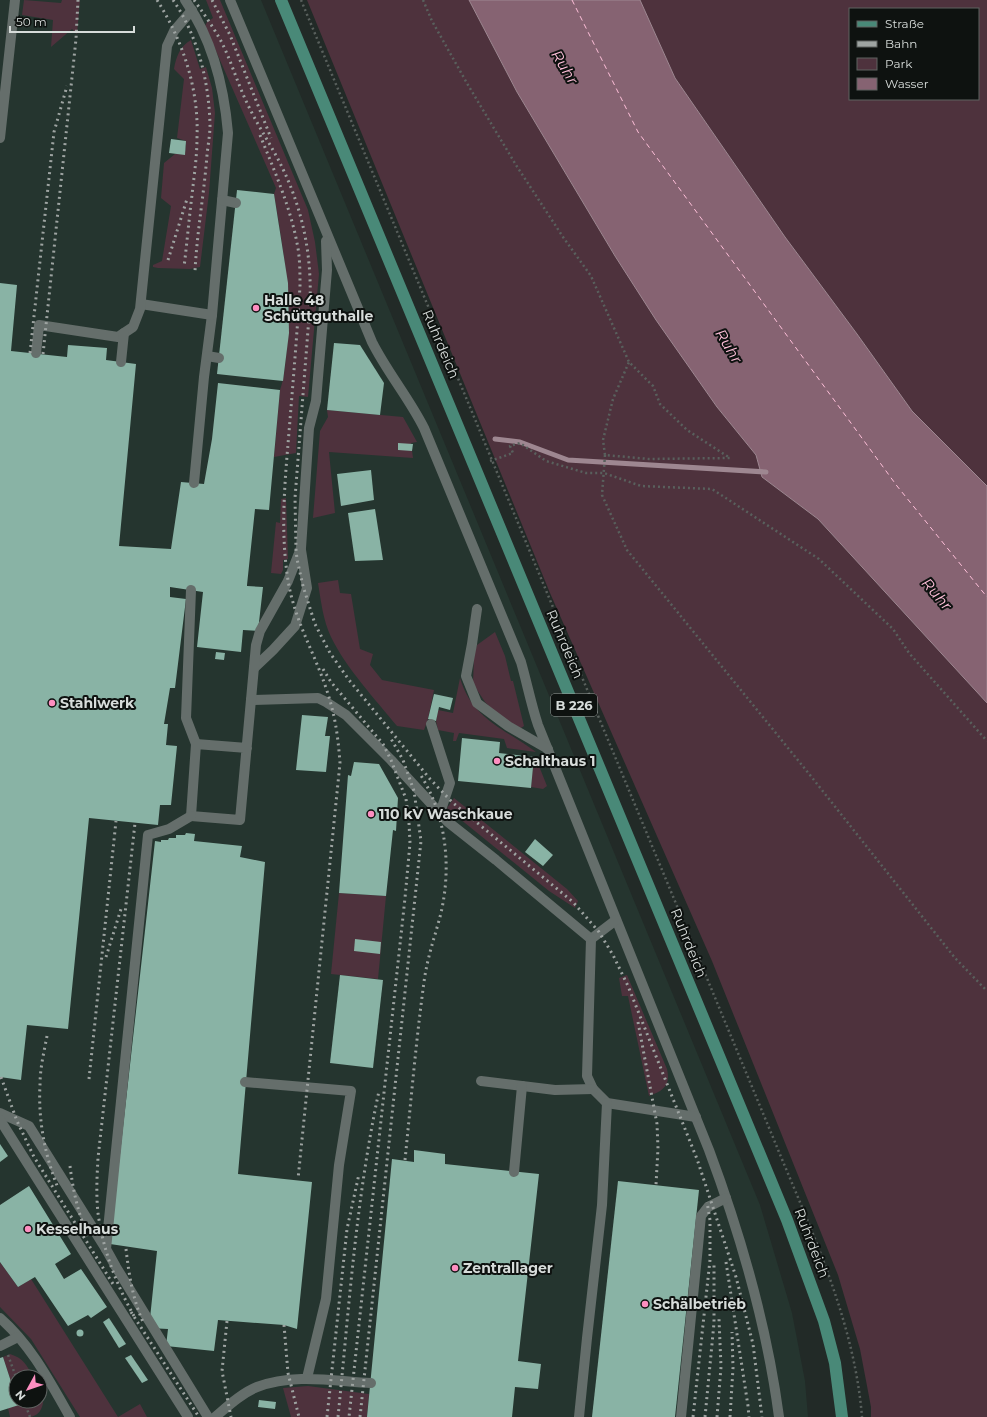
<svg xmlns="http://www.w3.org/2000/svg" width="987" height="1417" viewBox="0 0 987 1417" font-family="Montserrat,sans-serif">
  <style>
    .built { fill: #25352f; fill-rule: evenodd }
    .green { fill: #4e323d; fill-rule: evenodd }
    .water { fill: #866372; stroke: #9e8791 }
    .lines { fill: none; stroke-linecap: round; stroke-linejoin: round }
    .stream { stroke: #9e8791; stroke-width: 5 }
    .ferry { stroke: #febfd9; stroke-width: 1; stroke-dasharray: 5 4; stroke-linecap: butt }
    .building { fill: #89b3a5 }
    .path { stroke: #59605d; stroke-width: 2.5; stroke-dasharray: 2 3; stroke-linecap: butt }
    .lane { stroke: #656e6b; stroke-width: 10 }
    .primary { stroke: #498978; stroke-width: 12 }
    .rail { stroke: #9ea4a2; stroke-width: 3; stroke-dasharray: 2 4; stroke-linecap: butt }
    .poi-dot { fill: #fd8ec0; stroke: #0e1210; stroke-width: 1.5 }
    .labels { text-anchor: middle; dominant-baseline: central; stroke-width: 4; stroke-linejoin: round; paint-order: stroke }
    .shield { fill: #0e1210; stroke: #9b9f9d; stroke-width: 1 }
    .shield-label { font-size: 13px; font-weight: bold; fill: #d7dcda }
    .poi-label { font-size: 14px; font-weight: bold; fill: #d7dcda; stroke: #0e1210; text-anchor: start }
    .street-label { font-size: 14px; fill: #d7dcda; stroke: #0e1210 }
    .water-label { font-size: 15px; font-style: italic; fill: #febfd9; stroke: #0e1210 }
  </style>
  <rect width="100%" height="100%" fill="#222a27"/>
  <!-- built -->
  <path class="built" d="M0 0H261L760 1205 792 1313 805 1381 808 1417H0ZM16 1377H40V1401H16Z"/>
  <!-- green -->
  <g class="green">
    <path d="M24 0 61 3 62 0H80L77 34 72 29 51 47 53 20 22 15Z"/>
    <path d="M206 0H220L308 210 315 242 319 274 308 397 299 396 296 453 274 457 280 390C284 379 285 367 286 356 293 300 283 249 274 194L276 188 205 26 207 22 213 18Z"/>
    <path d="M307 0H469L517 92 615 256 717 407 756 455 762 477 818 519 987 703V1417H871V1407L860 1349 838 1275 712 961 550 593Z"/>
    <path d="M640 0H987V486L912 411 857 334 785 237 675 78ZM850 9H978V99H850Z"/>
    <path d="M191 40 200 69 206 67 212 88 215 113 209 193 200 267 190 269 158 268 153 267V265L162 261 171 206 161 198 164 163 175 154H185L186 141 177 138 184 79 174 69C176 57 180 46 191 40Z"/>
    <path d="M327 410 403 417 417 442 411 443 413 458 329 452 335 513 313 518 320 431 328 417Z"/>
    <path d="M286 498 288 559 283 560V570L281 574 271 573 276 522 280 523 281 499Z"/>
    <path d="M338 580 340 593 351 594 360 649 373 654 370 665 382 680 434 690 428 719 424 730 397 726C375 699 346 668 331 637 323 620 321 601 318 583Z"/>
    <path d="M495 632 505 656 511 681H513L524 726 521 728 501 718 485 702 473 684 474 654 477 645Z"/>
    <path d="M460 678C472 719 505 729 536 752L507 748 504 739 459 733 456 741H453L454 733 438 730 436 721 438 710 453 713Z"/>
    <path d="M533 764 537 765 539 766 547 786 543 789 531 787Z"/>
    <path d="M454 798 567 889 578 901 575 908 549 891 460 819 447 808Z"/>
    <path d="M339 893 386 896 378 979 331 974Z"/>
    <path d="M627 975 667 1069C671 1086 663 1091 649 1096L628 996H622L619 978Z"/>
    <path d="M0 1262 18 1287 31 1279 118 1417 140 1404 147 1417H80L31 1339 0 1307Z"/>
    <path d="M10 1354C23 1358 27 1365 33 1377H16V1397L3 1357Z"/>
    <path d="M308 1386 369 1394 367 1417H291L283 1388Z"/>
    <path d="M40 1388C46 1398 44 1415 30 1417 24 1417 17 1417 10 1417L8 1408 18 1405 17 1401H40Z"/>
  </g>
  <!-- water -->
  <path class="water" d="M469 0H640L675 78 785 237 857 334 912 411 987 486V703L818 519 762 477 756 455 717 407 656 320 615 256 517 92Z"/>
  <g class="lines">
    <!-- stream -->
    <path class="stream" d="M495 439 520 442 568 460 766 472"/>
    <!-- ferry -->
    <path class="ferry" d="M572 0 638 132 897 486 987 597"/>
  </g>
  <!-- building -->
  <g class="building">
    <path d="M171 139 186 141 185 155 169 153Z"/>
    <path d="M237 190 274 194 288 283 289 333 283 381 217 374Z"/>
    <path d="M0 283 17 285 11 351 67 357 68 345 107 348 106 360 136 364 119 546 171 549 181 482 204 484 212 439 218 383 280 390 269 510 255 509 247 585V586L263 587 258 631 243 630 241 652 197 647 203 592 170 587V597L186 599 175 688H170L164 724H168L166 745 177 746 171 805H160L158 825 89 818 68 1029 27 1025 21 1080 0 1077Z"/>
    <path d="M334 343 360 345 384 383 380 415 327 410Z"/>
    <path d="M398 443 413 444 412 451 398 450Z"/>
    <path d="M371 470 374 500 341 506 337 474Z"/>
    <path d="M375 509 383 560 355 561 348 513Z"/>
    <path d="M216 652 225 653 224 660 215 659Z"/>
    <path d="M434 694 453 698 450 710 439 707 436 721 428 719Z"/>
    <path d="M302 715 328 717 325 736H330L326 772 296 770Z"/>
    <path d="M462 738 500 742 499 753 534 757 531 788 458 781Z"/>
    <path d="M354 762 379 764 398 798 396 831 393 830 386 896 339 893 348 775 351 776Z"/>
    <path d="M186 833 195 834 194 841 242 846 240 857 265 862 238 1174 312 1182 297 1329 284 1325 218 1320 214 1351 166 1346 168 1329 149 1328 157 1251 110 1244 155 841 161 842V840H168L169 838H176V835H185Z"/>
    <path d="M535 839 553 855 543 866 525 852Z"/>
    <path d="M355 939 381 942 380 954 354 951Z"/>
    <path d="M340 975 383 980 373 1068 330 1063Z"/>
    <path d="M0 1144 8 1156 0 1162Z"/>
    <path d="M414 1150 445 1154V1164L539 1174 518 1361 541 1364 538 1389 515 1387 512 1417H367L392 1159 414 1162Z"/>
    <path d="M618 1181 699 1190 675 1417H592Z"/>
    <path d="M29 1186 71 1254 55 1264 64 1279 81 1269 107 1307 91 1318 88 1315 68 1326 35 1277 18 1287 0 1262V1205Z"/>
    <path d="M109 1318 126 1344 119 1348 103 1322Z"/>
    <circle cx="80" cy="1333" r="3.5"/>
    <path d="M131 1355 148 1380 142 1383 125 1358Z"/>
    <path d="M3 1357 16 1397V1401H17L19 1405 0 1411V1358Z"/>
    <path d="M259 1400 276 1402 275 1409 258 1407Z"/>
  </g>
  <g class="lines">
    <!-- path -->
    <g class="path">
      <path d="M301 0 772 1135C809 1226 854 1318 862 1417"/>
      <path d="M423 0 432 21 468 85 516 165 563 237 591 276 629 362 653 386 660 404 687 430 730 458 649 459 605 455 603 440 613 399 629 362"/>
      <path d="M605 455 602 495 627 550 810 775 955 958 987 991"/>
      <path d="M490 461 513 453 510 446 520 443 546 461 586 473H604L641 486 712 489 819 559 893 629 909 653 987 741"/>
      <path d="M8 1355 16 1377"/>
      <path d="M24 1401 30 1417"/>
    </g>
    <!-- lane -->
    <g class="lane">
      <path d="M185 0C212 39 224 86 228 133L212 315 204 377 194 483"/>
      <path d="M230 0 372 342C387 372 409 398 424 428L521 662C527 683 531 704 538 725L709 1150C741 1236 767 1326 779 1417"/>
      <path d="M0 138 15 0"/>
      <path d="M222 200 236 203"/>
      <path d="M141 304 212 315"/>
      <path d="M36 353 39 325 118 337 133 327 140 309 167 46 174 31 192 10"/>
      <path d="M207 356 219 358"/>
      <path d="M121 362 124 333"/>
      <path d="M191 590 186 718 196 744"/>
      <path d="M477 609 472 644 466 676 477 703 508 726 548 749"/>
      <path d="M254 668 273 650 295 626 307 588 301 550"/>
      <path d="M251 700 318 698 326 702 346 715 391 760 448 822 496 860 591 939 616 920"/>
      <path d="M431 724 450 783 440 813"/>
      <path d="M247 748 196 744 191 816 240 820 256 645 260 631 288 581 301 548 309 428 316 401 327 270 326 241"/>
      <path d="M191 816 169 829 148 835 106 1249 116 1267 208 1417"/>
      <path d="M591 939 587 1076 593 1089 607 1103 696 1117"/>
      <path d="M481 1081 555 1090 593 1089"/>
      <path d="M245 1082 351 1091 339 1165 326 1299 307 1378"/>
      <path d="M0 1113 29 1126 106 1249"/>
      <path d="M0 1120 188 1417"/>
      <path d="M514 1172 522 1086"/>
      <path d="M0 1318C31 1345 50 1382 70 1417"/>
      <path d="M0 1346 18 1337"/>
      <path d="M215 1417C228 1406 242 1393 257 1387 294 1373 333 1381 371 1383"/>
      <path d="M579 1417 587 1338 602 1205 607 1103"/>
      <path d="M681 1417 701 1216 708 1207 726 1198"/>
    </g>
    <!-- primary -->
    <path class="primary" d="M281 0 787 1220 824 1321 835 1363 842 1417"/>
    <!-- rail -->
    <g class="rail">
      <path d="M157 0C183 41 199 89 197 138 197 157 194 176 192 195 189 219 187 243 184 267"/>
      <path d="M173 0C198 36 209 82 210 125 210 135 208 145 207 155 204 194 197 232 195 271"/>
      <path d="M194 0C204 14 214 28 222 43 232 63 238 85 248 105 257 124 269 142 279 161 302 206 312 253 310 304L295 498 296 550 297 559 303 586 315 624 330 653 349 680 430 779 452 802 573 902 599 932 613 955 628 986 697 1159 736 1277 753 1344 762 1417"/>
      <path d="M212 0 230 35 271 138"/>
      <path d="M260 135C274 170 290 206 297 243 300 257 300 272 300 286 297 335 293 383 289 432 285 481 280 530 288 580 294 619 314 652 326 688 335 714 338 736 340 763L298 1179"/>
      <path d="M168 260 187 199"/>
      <path d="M30 353 54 132 67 86"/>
      <path d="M43 354 76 39 78 0"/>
      <path d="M323 669 331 682 383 744 391 760 406 799 409 823 410 843 405 898 349 1417"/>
      <path d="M106 957 121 909"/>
      <path d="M638 1022 657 1124 658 1148 656 1185"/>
      <path d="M47 1036C44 1052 40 1068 40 1085 38 1120 45 1156 58 1188"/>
      <path d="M1 1077 17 1121 34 1157 113 1284"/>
      <path d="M89 1079 116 821"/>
      <path d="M405 1160C411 1101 416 1041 424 982 427 959 434 939 440 917 452 869 447 816 420 774"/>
      <path d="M70 1166C73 1190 78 1214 88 1236"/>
      <path d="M126 1249C129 1275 133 1301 144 1324"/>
      <path d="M726 1262 748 1406 749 1417"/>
      <path d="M131 1312 199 1417"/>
      <path d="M134 1316C116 1284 103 1250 98 1213 96 1195 97 1176 98 1158L135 823"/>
      <path d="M227 1321 222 1371 231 1417"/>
      <path d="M284 1325 288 1373 299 1417"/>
      <path d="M327 1417 347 1229 359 1174"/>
      <path d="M338 1417C349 1308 356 1198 379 1091"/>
      <path d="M360 1417 421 841 414 791 403 760 390 737"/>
      <path d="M693 1417 710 1260V1220L707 1202"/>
      <path d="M705 1417 714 1323V1264"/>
      <path d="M717 1417 721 1367 719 1319"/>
      <path d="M730 1417 733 1368 732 1332"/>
    </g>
  </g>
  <!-- markers -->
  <g class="poi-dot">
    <circle cx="256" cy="308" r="4"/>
    <circle cx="52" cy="703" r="4"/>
    <circle cx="497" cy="761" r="4"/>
    <circle cx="371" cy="814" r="4"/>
    <circle cx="28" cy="1229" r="4"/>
    <circle cx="455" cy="1268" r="4"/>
    <circle cx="645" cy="1304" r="4"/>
  </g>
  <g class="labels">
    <!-- shield labels -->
    <rect class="shield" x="551" y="694" width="46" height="22" rx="3"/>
    <g class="shield-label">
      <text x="574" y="705">B 226</text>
    </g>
    <!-- poi labels -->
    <g class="poi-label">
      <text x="264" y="300">Halle 48<tspan x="264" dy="16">Schüttguthalle</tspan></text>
      <text x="60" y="703">Stahlwerk</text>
      <text x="505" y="761">Schalthaus 1</text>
      <text x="379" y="814">110 kV Waschkaue</text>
      <text x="36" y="1229">Kesselhaus</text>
      <text x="463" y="1268">Zentrallager</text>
      <text x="653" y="1304">Schälbetrieb</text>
    </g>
    <!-- street labels -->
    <g class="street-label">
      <text transform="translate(441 344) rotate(67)">Ruhrdeich</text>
      <text transform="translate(565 644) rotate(67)">Ruhrdeich</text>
      <text transform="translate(689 943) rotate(68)">Ruhrdeich</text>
      <text transform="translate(812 1243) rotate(69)">Ruhrdeich</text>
    </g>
    <!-- water labels -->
    <g class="water-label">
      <text transform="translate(565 67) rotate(59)">Ruhr</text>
      <text transform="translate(729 346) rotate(59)">Ruhr</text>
      <text transform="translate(937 594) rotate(49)">Ruhr</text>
    </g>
  </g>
  <!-- legend -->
  <rect x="849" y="8" width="130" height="92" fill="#0e1210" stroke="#5e6361"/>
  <rect x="857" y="21" width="20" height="6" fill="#498978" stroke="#5e6361"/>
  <text x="885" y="28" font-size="12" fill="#d7dcda">Straße</text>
  <rect x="857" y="41" width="20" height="6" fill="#9ea4a2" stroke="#5e6361"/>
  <text x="885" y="48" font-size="12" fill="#d7dcda">Bahn</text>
  <rect x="857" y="58" width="20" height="12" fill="#4e323d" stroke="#5e6361"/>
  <text x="885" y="68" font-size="12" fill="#d7dcda">Park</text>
  <rect x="857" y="78" width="20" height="12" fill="#866372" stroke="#5e6361"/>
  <text x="885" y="88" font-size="12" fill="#d7dcda">Wasser</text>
  <!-- north arrow -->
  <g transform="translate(28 1389) rotate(230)"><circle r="19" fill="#0e1210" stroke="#5e6361"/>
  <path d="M0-3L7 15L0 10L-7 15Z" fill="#fd8ec0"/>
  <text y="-6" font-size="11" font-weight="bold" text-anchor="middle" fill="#d7dcda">N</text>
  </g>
  <!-- scale -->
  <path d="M10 26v6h124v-6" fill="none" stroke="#d7dcda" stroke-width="2"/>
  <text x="16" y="26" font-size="12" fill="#d7dcda" stroke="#0e1210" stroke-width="3" paint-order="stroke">50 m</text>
</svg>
